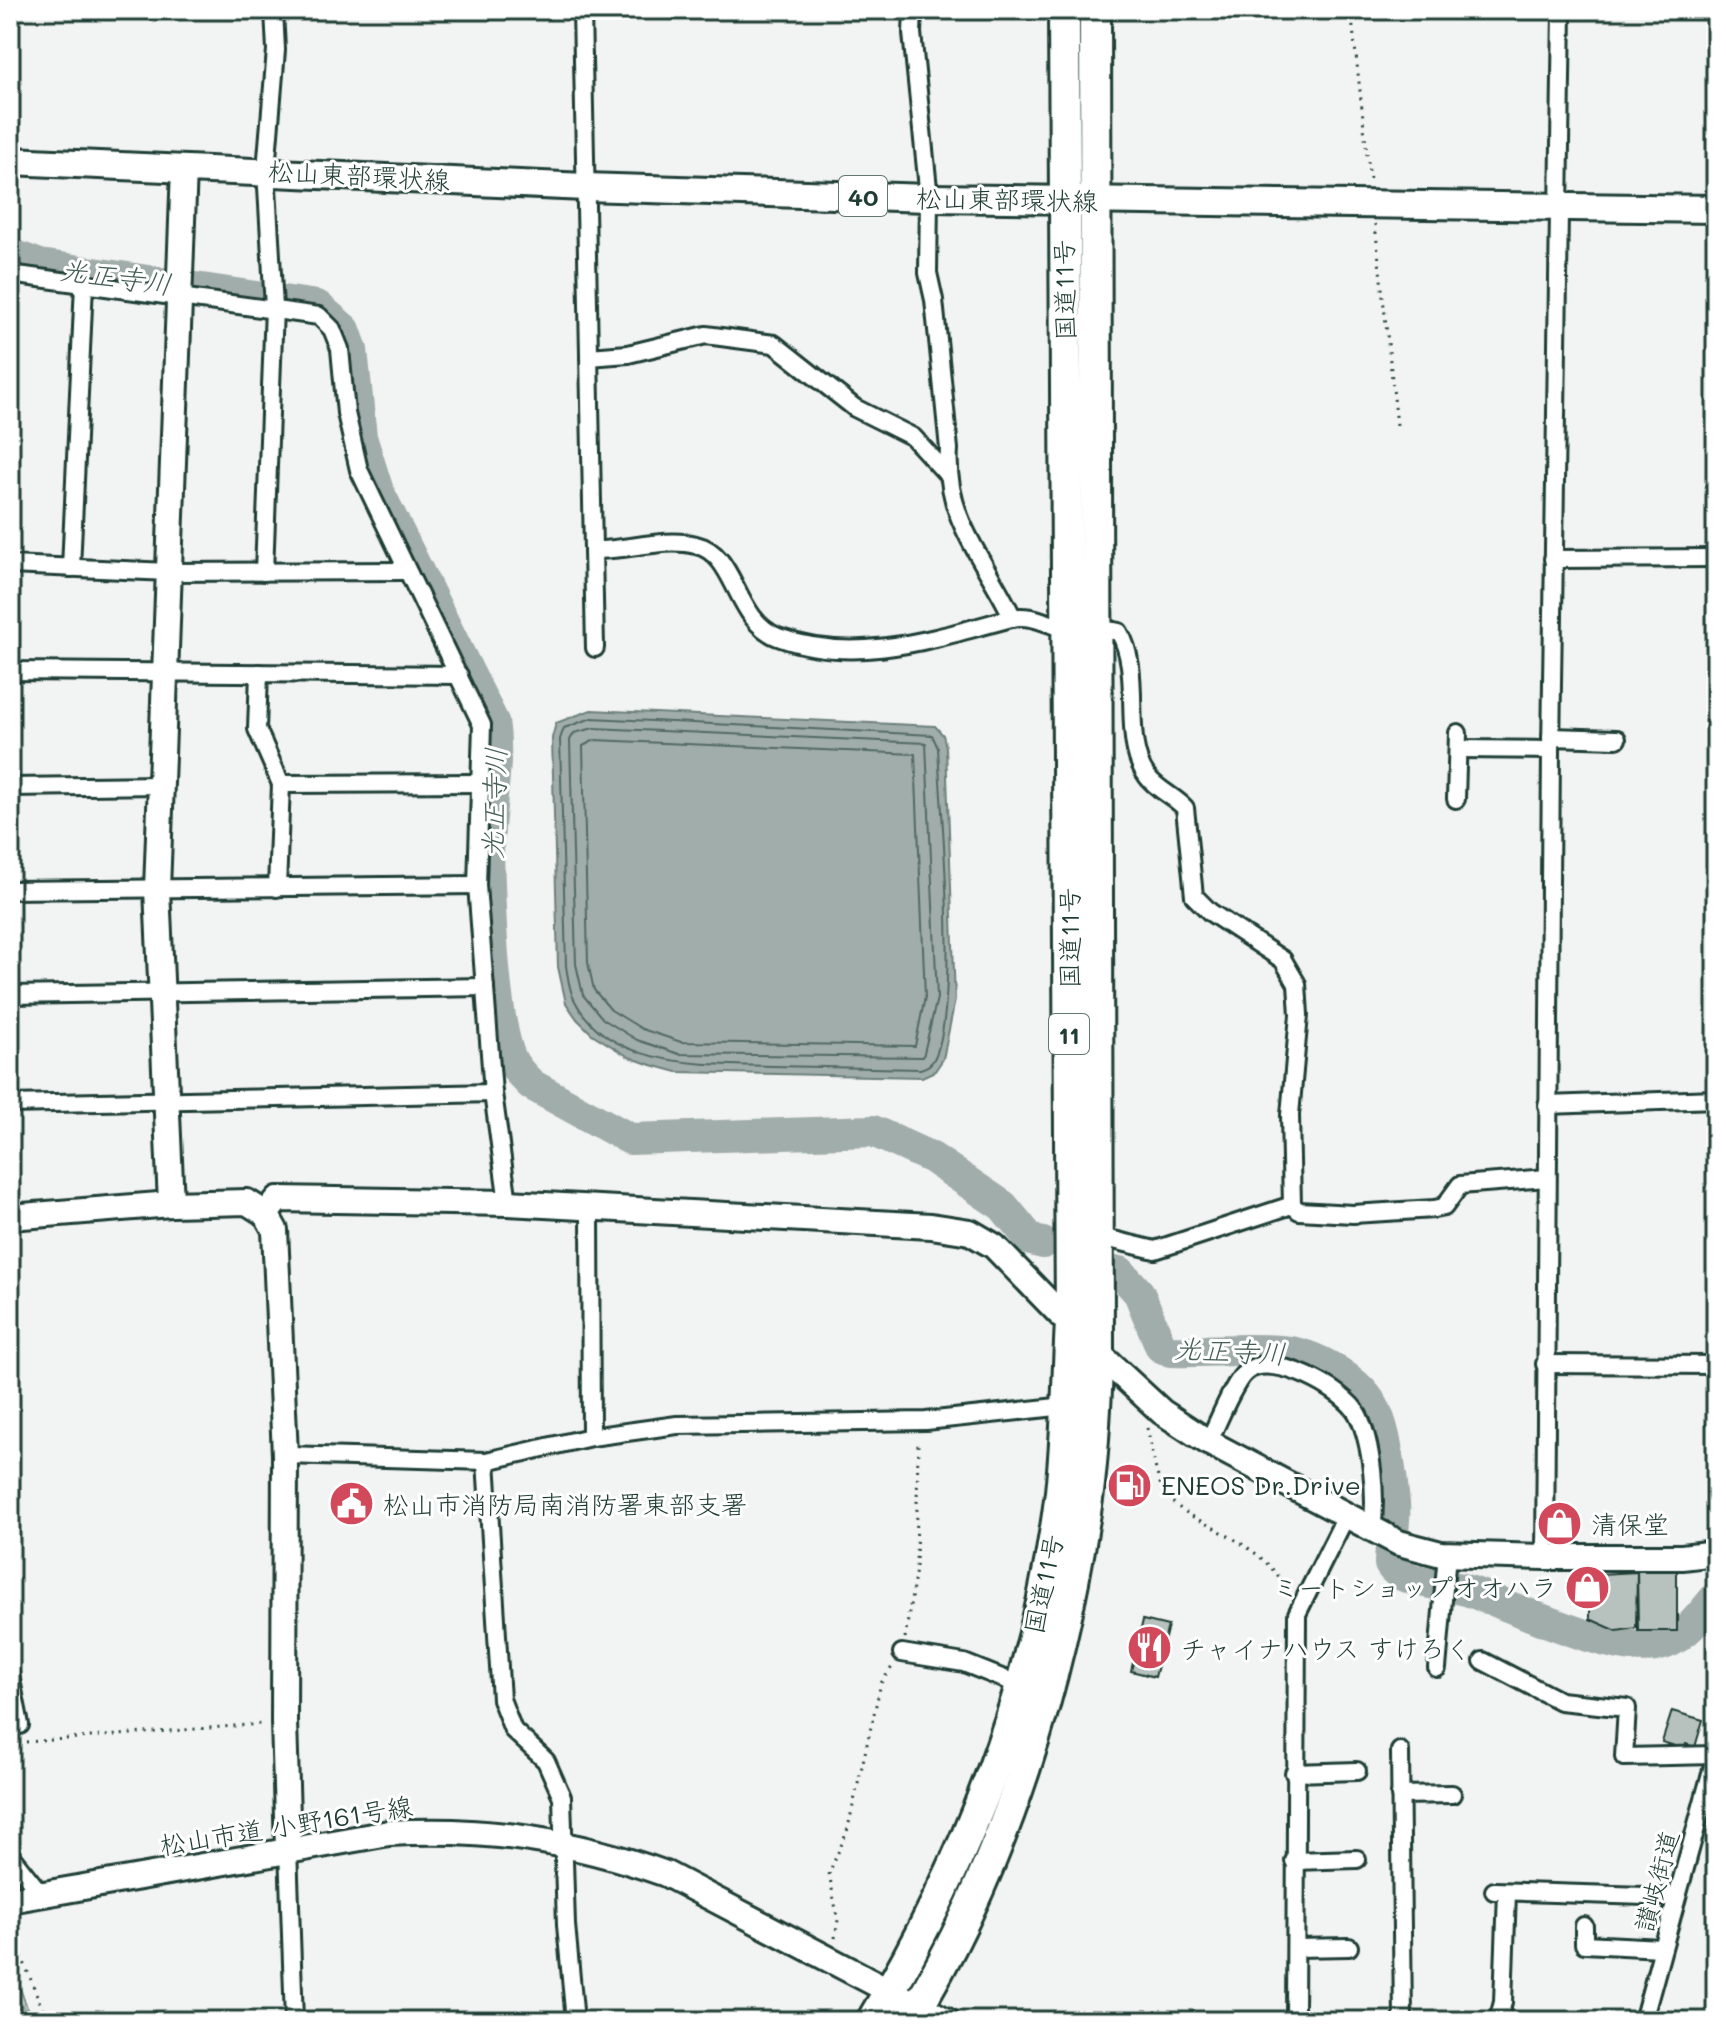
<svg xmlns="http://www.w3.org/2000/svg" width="1726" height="2031" viewBox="0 0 1726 2031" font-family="Mali,'Klee One',sans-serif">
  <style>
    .green { fill: #ced5d3; stroke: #768984; stroke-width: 2 }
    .water { fill: #a1adaa; stroke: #6d807b; stroke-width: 2 }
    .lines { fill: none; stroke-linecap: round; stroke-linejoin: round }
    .shore { stroke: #536a63; stroke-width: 2 }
    .river { stroke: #a1adaa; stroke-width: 32 }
    .building { fill: #b7c1bd; stroke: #1f3d34; stroke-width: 2 }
    .street-casing { stroke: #1f3d34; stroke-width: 22 }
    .secondary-casing { stroke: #1f3d34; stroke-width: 30 }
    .primary-casing { stroke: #1f3d34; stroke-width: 32 }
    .highway-casing { stroke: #1f3d34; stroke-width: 36 }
    .path { stroke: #1f3d34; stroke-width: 3; stroke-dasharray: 2 6; stroke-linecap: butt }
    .street { stroke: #fff; stroke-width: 16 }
    .secondary { stroke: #fff; stroke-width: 24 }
    .primary { stroke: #fff; stroke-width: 26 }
    .highway { stroke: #fff; stroke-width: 30 }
    .labels { text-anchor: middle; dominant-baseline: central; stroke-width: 6; stroke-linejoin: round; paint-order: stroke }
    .shield { fill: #fff; stroke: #627771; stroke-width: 2 }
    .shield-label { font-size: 24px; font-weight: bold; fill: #1f3d34 }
    .street-label { font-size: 26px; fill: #1f3d34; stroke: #fff }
    .poi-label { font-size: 26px; fill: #1f3d34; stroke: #fff; text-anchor: start }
    .water-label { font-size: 28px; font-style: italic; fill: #465f57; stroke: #fff }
  </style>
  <rect width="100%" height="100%" fill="#f2f3f3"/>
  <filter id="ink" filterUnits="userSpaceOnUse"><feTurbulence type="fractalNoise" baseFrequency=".0125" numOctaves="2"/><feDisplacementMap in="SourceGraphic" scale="16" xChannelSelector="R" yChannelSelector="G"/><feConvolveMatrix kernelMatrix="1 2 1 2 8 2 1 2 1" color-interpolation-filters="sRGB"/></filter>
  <g filter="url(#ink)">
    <!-- green -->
    <path class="green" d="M10 1963 12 1967 32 2021H10Z"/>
    <!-- water -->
    <path class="water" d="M591 710 935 726 943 735 946 747 955 1000 943 1059 935 1071 922 1077 677 1072 648 1064 629 1057 592 1034 577 1019 566 1003 558 967 552 738 556 723Z"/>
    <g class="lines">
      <!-- shore -->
      <g class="shore">
        <path d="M592 718 932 735 938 748C941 811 960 1010 934 1059 930 1066 926 1067 920 1069 871 1068 822 1067 773 1066 709 1064 611 1070 575 1001 569 991 568 977 566 966L560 739 564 728Z"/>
        <path d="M594 728 926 743 937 998 923 1057 679 1054 637 1040 603 1019 583 995 576 964 570 740 574 733Z"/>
        <path d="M595 740 915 754 925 997 915 1046 681 1042 642 1029 611 1010 594 990 588 963 583 746Z"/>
      </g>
      <!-- river -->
      <g class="river">
        <path d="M10 254 40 265 317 306 345 330 352 350 361 437 378 491 493 722C500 764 488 807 488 850 489 898 493 1015 510 1057 515 1069 523 1076 532 1085L630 1139 873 1131 932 1158 1003 1206 1031 1240 1043 1243"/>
        <path d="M1120 1272 1139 1293 1161 1347 1170 1351C1207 1352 1245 1348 1281 1351 1315 1353 1362 1381 1376 1412 1386 1433 1392 1479 1394 1503 1396 1524 1390 1544 1390 1564 1402 1585 1447 1583 1469 1591 1514 1607 1612 1654 1656 1646 1682 1642 1700 1616 1716 1597"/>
        <path d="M10 2013 13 2021"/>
      </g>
    </g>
    <!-- building -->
    <g class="building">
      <rect x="1547" y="1513" width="26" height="23"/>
      <path d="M1637 1569H1677V1631H1638Z"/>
      <path d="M1637 1572 1636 1628 1617 1631 1590 1619V1600H1600L1599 1574Z"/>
      <path d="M1577 1574H1599L1600 1600H1577Z"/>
      <path d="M1143 1620 1168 1626 1155 1677 1131 1671Z"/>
      <path d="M1672 1711 1703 1720 1695 1747 1686 1744 1685 1749 1662 1742Z"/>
    </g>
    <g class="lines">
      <defs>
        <g id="street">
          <path d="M582 10 595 648"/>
          <path d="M913 10 912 33 929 198 928 273 934 300 949 449C944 519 985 559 1013 618"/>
          <path d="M10 274 319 316 332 329 340 349 346 413 359 470 482 725 477 885 493 1093 508 1203"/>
          <path d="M589 357 628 354 706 335 774 344 855 408 913 437 947 474"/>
          <path d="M593 550C626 551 664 537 696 545 737 554 734 620 778 637 856 666 936 638 1011 618 1033 613 1051 627 1070 629 1087 632 1103 628 1119 632 1144 673 1120 740 1147 776 1157 790 1174 796 1185 808L1194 896 1210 912 1283 960 1297 984 1299 1015 1290 1115 1292 1205 1299 1211 1353 1214 1434 1209 1444 1207 1460 1185 1547 1178"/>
          <path d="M1553 559 1716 558"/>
          <path d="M10 565 169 572 404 571"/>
          <path d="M71 568 84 284"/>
          <path d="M264 572 274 308 266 170 276 50 274 10"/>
          <path d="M10 671 459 675"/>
          <path d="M259 673 257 729 281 784 277 888"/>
          <path d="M1551 737 1617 739"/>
          <path d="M1458 749 1551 750"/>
          <path d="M281 784 481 783"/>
          <path d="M10 787 161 785"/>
          <path d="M1456 799 1458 733"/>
          <path d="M10 890 477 885"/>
          <path d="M10 995 485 987"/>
          <path d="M10 1104 493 1093"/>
          <path d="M1547 1105 1716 1099"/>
          <path d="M590 1209 591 1437"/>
          <path d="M1097 1236 1155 1250 1292 1205"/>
          <path d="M1545 1364 1716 1365"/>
          <path d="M1208 1442C1217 1426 1233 1382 1246 1372 1271 1350 1346 1390 1358 1415 1372 1443 1377 1498 1372 1529"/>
          <path d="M285 1455 486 1461 591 1437 677 1425 926 1421 1066 1406"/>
          <path d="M486 1461 501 1699 513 1730 546 1761 562 1797 566 1925 575 2021"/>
          <path d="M1545 1557 1551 750 1562 10"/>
          <path d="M902 1653 964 1663 1024 1687"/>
          <path d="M1483 1661 1560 1701 1627 1708 1624 1757 1716 1755"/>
          <path d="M1437 1668 1447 1554"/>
          <path d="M10 1675 20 1725 10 1726"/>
          <path d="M1400 1751 1403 2021"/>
          <path d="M1294 1773 1357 1771"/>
          <path d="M1400 1795 1452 1794"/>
          <path d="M288 1848 294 2021"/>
          <path d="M10 1855 41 1894"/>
          <path d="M1294 1861 1357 1859"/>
          <path d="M1494 1891 1676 1897"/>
          <path d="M1584 1926V1944L1662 1948"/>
          <path d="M1296 1948 1349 1947"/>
          <path d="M1295 2021 1297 1614 1346 1516"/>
          <path d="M1498 2021 1503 2002 1507 1892"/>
          <path d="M1643 2021 1716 1755"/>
        </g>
        <g id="secondary">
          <path d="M171 1204 157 889 184 168"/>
          <path d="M266 1214 278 1199 508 1203 931 1226 970 1232 994 1246 1098 1353 1162 1412 1208 1442 1399 1543 1441 1554 1545 1557H1682L1716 1553"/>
          <path d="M10 1217 171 1204 247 1202 266 1214 275 1230 285 1455 284 1722 288 1848"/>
          <path d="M10 1900 389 1833C486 1827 574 1841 666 1874L947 2021"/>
        </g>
        <path id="primary" d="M10 161 585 187 929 198 1716 209"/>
        <g id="highway">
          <path d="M872 2021C969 1859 1038 1680 1061 1492 1067 1436 1068 1378 1071 1322L1064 10"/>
          <path d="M909 2021C1005 1866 1061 1679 1087 1499 1094 1451 1095 1402 1098 1353L1095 10"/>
        </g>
      </defs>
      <!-- street casing -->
      <use href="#street" class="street-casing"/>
      <!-- secondary casing -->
      <use href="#secondary" class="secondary-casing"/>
      <!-- primary casing -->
      <use href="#primary" class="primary-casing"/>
      <!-- highway casing -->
      <use href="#highway" class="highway-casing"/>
      <!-- path -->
      <g class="path">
        <path d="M1351 10 1370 181"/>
        <path d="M1375 224 1397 425"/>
        <path d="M1147 1428C1152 1447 1154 1470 1162 1488 1178 1525 1260 1532 1287 1592"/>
        <path d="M905 1638 916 1569 918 1439"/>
        <path d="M26 1742 261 1724"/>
        <path d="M10 1926 47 2021"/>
        <path d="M835 1938 838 1920 829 1873 847 1832 881 1683 892 1667"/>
      </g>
      <!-- street -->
      <use href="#street" class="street"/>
      <!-- secondary -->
      <use href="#secondary" class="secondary"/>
      <!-- primary -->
      <use href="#primary" class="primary"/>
      <!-- highway -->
      <use href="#highway" class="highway"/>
    </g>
  </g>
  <!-- icons -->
  <defs>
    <symbol id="fuel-disc" viewBox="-11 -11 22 22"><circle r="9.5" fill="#d1495b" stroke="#fff"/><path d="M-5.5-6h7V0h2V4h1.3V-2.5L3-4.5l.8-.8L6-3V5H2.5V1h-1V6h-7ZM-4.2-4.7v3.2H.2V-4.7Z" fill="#fff"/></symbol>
    <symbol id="civic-disc" viewBox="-11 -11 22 22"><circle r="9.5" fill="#d1495b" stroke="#fff"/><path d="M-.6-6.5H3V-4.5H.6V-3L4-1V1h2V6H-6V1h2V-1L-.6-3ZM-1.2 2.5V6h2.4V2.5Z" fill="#fff"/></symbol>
    <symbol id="shop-disc" viewBox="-11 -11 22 22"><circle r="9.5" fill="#d1495b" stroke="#fff"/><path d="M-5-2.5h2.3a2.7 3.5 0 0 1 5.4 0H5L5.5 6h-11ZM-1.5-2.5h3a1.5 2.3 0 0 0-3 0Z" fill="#fff"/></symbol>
    <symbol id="restaurant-disc" viewBox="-11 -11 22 22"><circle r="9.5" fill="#d1495b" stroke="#fff"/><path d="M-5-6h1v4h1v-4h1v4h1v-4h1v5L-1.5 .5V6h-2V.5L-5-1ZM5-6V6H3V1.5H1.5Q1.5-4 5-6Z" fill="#fff"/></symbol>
  </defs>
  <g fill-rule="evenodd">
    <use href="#fuel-disc" x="1104" y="1460" width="51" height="51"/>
    <use href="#civic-disc" x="326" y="1478" width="51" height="51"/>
    <use href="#shop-disc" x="1534" y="1498" width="51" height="51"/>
    <use href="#shop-disc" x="1562" y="1562" width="51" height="51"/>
    <use href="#restaurant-disc" x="1124" y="1622" width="51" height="51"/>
  </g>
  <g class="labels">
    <!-- shield labels -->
    <g class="shield">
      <rect x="839" y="176" width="48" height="40" rx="6"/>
      <rect x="1049" y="1014" width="40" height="40" rx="6"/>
    </g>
    <g class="shield-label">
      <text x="863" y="196">40</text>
      <text x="1069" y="1034">11</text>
    </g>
    <!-- street labels -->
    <g class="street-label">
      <text transform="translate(359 175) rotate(3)">松山東部環状線</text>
      <text transform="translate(1007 199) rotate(1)">松山東部環状線</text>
      <text transform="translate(1064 290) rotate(-91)">国道11号</text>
      <text transform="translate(1069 938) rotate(-90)">国道11号</text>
      <text transform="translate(1043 1584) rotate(-78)">国道11号</text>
      <text transform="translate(286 1825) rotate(-9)">松山市道 小野161号線</text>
      <text transform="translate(1656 1881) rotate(-75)">讃岐街道</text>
    </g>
    <!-- poi labels -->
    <g class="poi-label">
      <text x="1161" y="1485">ENEOS Dr.Drive</text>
      <text x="383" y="1504">松山市消防局南消防署東部支署</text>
      <text x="1591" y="1524">清保堂</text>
      <text x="1557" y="1587" text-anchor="end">ミートショップオオハラ</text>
      <text x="1180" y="1648">チャイナハウス すけろく</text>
    </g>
    <!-- water labels -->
    <g class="water-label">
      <text transform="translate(116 276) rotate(8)">光正寺川</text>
      <text transform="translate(493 803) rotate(-88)">光正寺川</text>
      <text transform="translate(1230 1350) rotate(3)">光正寺川</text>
    </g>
  </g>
  <!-- margin -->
  <rect width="1726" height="2031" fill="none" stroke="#fff" stroke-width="40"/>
  <rect x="20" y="20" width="1686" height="1991" fill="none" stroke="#1f3d34" stroke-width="3" filter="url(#ink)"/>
</svg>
